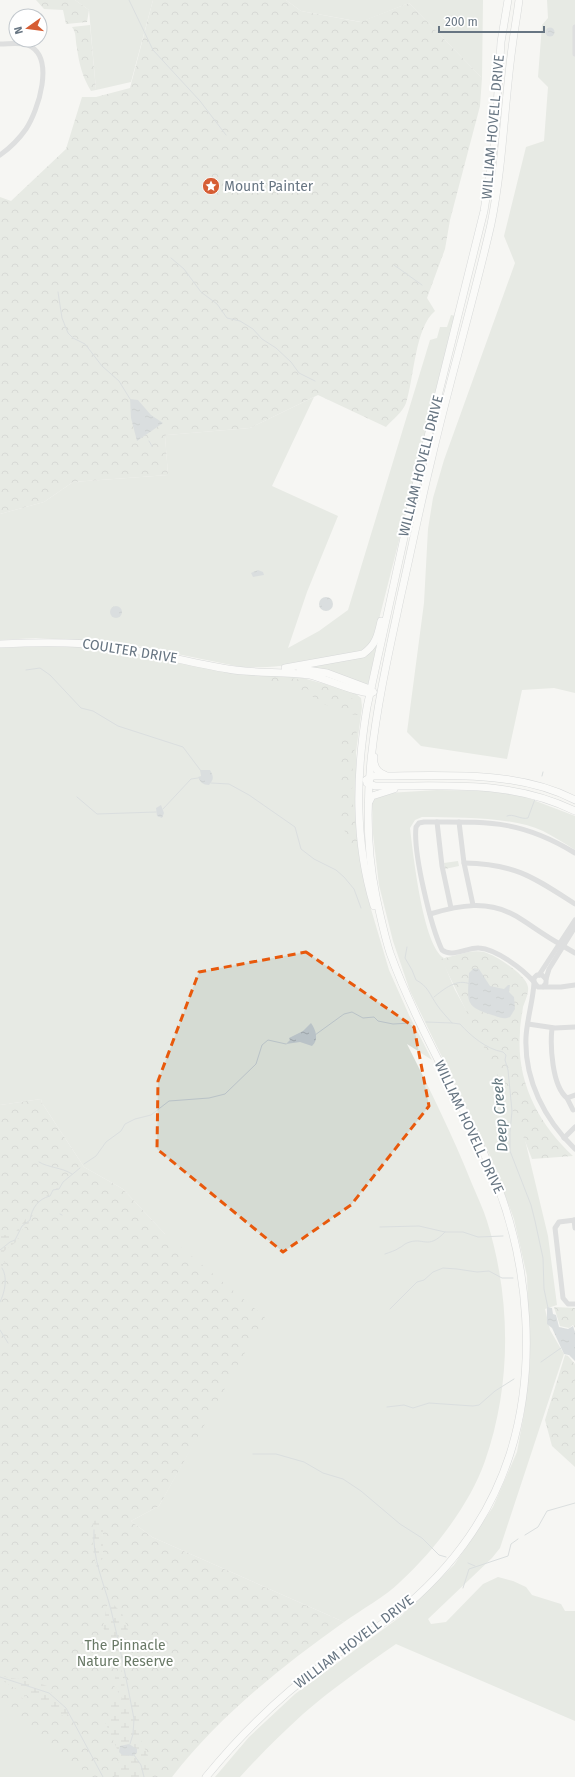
<svg xmlns="http://www.w3.org/2000/svg" width="575" height="1777" viewBox="0 0 575 1777" font-family="'Fira Sans',sans-serif">
  <style>
    .grass { fill: #d5dbd3 }
    .forest { fill: url(#forest-crowns) }
    .wetland { fill: url(#wetland-marsh) }
    .water { fill: url(#water-ripples) }
    .lines { fill: none; stroke-linecap: round; stroke-linejoin: round }
    .stream { stroke: #b9c2c7; stroke-width: 1 }
    .major-casing { stroke: #b3b7bb; stroke-width: 8 }
    .minor { stroke: #c0c3c7; stroke-width: 5 }
    .major { stroke: #fff; stroke-width: 7 }
    .marked { fill: none; stroke: #e8590c; stroke-width: 3; stroke-dasharray: 8 5; stroke-linejoin: round }
    .labels { text-anchor: middle; dominant-baseline: central; stroke-width: 4; stroke-linejoin: round; paint-order: stroke }
    .street-label { font-size: 14px; fill: #677582; stroke: #fff }
    .poi-label { font-size: 14px; fill: #677582; stroke: #fff; text-anchor: start }
    .park-label { font-size: 14px; fill: #697966; stroke: #fff }
    .water-label { font-size: 15px; font-style: italic; fill: #63777f; stroke: #fff }
  </style>
  <defs>
    <pattern id="forest-crowns" width="20" height="18" patternUnits="userSpaceOnUse"><rect width="20" height="18" fill="#d5dbd3"/><path d="M2 6a3 3 0 1 1 6 0M12 15a3 3 0 1 1 6 0" fill="none" stroke="#b1b6b1"/></pattern>
    <pattern id="wetland-marsh" width="20" height="14" patternUnits="userSpaceOnUse"><rect width="20" height="14" fill="#d5dbd3"/><path d="M1 5h8M5 5V1M11 12h8M15 12V8" fill="none" stroke="#b1b6b1"/></pattern>
    <pattern id="water-ripples" width="26" height="14" patternUnits="userSpaceOnUse"><rect width="26" height="14" fill="#b9c2c7"/><path d="M2 4q2-2 4 0t4 0M15 11q2-2 4 0t4 0" fill="none" stroke="#9aa2a7"/></pattern>
  </defs>
  <rect width="100%" height="100%" fill="#f6f6f3"/>
  <!-- grass -->
  <g class="grass">
    <path d="M75 0H153L131 82 96 90 89 10Z"/>
    <path d="M286 0H483L482 78 409 3 361 22 301 11Z"/>
    <path d="M547 0H575V693L554 688 522 690 507 759 421 746 407 732 424 603 428 529 433 498 444 460 515 263 504 236 526 147 544 141 548 87 538 77 542 25 548 18Z"/>
    <path d="M451 315 456 316 375 635 365 649C330 661 277 669 241 667L123 643 36 638 0 640V514L44 502 73 482 168 475 165 436 167 435 250 428 314 397 272 486 338 516 307 592 288 648 319 631 348 610 430 340 437 338 440 327H447Z"/>
    <path d="M379 643 368 686 332 673 309 667 354 657Z"/>
    <path d="M63 645 296 676 342 689 356 694 361 698 362 707 356 752 361 856 368 899 389 970 409 1015 432 1060 407 1044C430 1090 453 1136 472 1184 477 1196 483 1208 487 1221 511 1298 512 1384 485 1461 470 1504 434 1551 400 1582 385 1597 362 1609 344 1622L152 1537 131 1521 159 1506 197 1437 165 1234 123 1189 84 1167 42 1103 41 1099 0 1105V648Z"/>
    <path d="M437 790 489 791 520 795 575 816V850C565 843 554 837 543 831 510 816 459 818 422 817L415 820 410 828C413 853 423 947 444 958L442 959 455 990 515 1098 548 1236 557 1305 545 1309 550 1330 564 1354 500 1548 492 1558 428 1619 431 1624 446 1622 483 1584 498 1577 513 1581 526 1587 532 1595 561 1604 565 1611H575V1721L396 1644C364 1666 332 1689 303 1714 281 1734 260 1755 240 1777H215L249 1737 295 1694 400 1617 454 1565 493 1507 517 1452 524 1414 530 1363 527 1276 514 1219 492 1160 410 991 393 941 379 885 373 834 372 799 388 793Z"/>
    <path d="M0 1679 115 1777H0Z"/>
  </g>
  <!-- forest -->
  <g class="forest">
    <path d="M36 0H75L89 10 87 22 66 24 63 10 44 9Z"/>
    <path d="M153 0H286L301 11 360 22 409 3 482 78 480 106 450 220 445 249 427 298 435 311C415 327 414 379 406 403 403 412 392 420 386 427L318 395 250 428 167 435 165 436 168 475 73 482 44 502 0 514V197L11 201 66 149 82 97H96L130 88Z"/>
    <path d="M90 25 96 90 91 91C83 78 79 64 77 48 75 40 77 34 72 27Z"/>
    <path d="M278 676 325 684 352 698 359 715 344 714C336 705 326 707 316 700 311 697 311 691 306 688V694L303 695 281 682 262 684 261 679 266 677Z"/>
    <path d="M355 723 357 729C353 758 350 785 354 815 355 825 361 843 356 851L339 821 342 732Z"/>
    <path d="M458 861 459 866 445 869 444 863Z"/>
    <path d="M468 952C474 951 479 951 484 952 495 955 526 974 528 987 529 993 525 1001 523 1007 522 1015 520 1023 520 1032 516 1081 538 1123 573 1156L532 1159 507 1095 441 959Z"/>
    <path d="M41 1099 42 1103 84 1167 123 1189 165 1234 265 1317 159 1506 131 1521 152 1537 344 1622C281 1667 220 1715 172 1777H91L0 1702V1105Z"/>
    <path d="M554 1307 575 1308V1328L573 1325 569 1328 560 1326Z"/>
    <path d="M565 1355 568 1356 575 1364V1467L552 1446 545 1420Z"/>
  </g>
  <!-- wetland -->
  <g class="wetland">
    <path d="M57 1188H58L52 1197 47 1199 36 1208 29 1223 22 1230 16 1242 4 1251 5 1261 0 1268V1235H13L25 1220 32 1206Z"/>
    <path d="M103 1520V1558L99 1563 101 1571 99 1574C92 1554 92 1543 93 1521Z"/>
    <path d="M111 1602 122 1613 128 1630 121 1668 125 1688 140 1703V1738L150 1760 148 1777H115L113 1774 121 1758 105 1722 110 1715 111 1703 122 1698 113 1684 118 1670 110 1643 103 1627 107 1605Z"/>
    <path d="M0 1676 17 1679 25 1678 47 1686 49 1690 70 1712 66 1716 58 1715 54 1707 38 1703 26 1695 22 1699 19 1691 0 1679Z"/>
  </g>
  <!-- water -->
  <g class="water">
    <circle cx="550" cy="32" r="4.5"/>
    <path d="M130 399 138 400 151 415 163 423 137 441 131 418Z"/>
    <path d="M258 570 263 572 264 575 253 577 251 573Z"/>
    <circle cx="326" cy="604" r="7"/>
    <circle cx="116" cy="612" r="6"/>
    <path d="M200 770H210C214 777 214 779 209 785 203 785 200 782 198 777L201 776Z"/>
    <path d="M161 805 164 813 162 818 157 816 156 808Z"/>
    <path d="M474 968 479 969 490 986 504 989 508 985H510L509 992 514 997 515 1009 510 1017C503 1020 499 1017 492 1015 463 1006 468 1000 469 973Z"/>
    <path d="M311 1023C316 1030 319 1040 312 1046L300 1042 286 1044 290 1040 289 1038 303 1031Z"/>
    <path d="M547 1307 552 1308 553 1314 556 1315 559 1327 568 1329 573 1326 575 1332V1361L569 1355 564 1354 552 1328 547 1324Z"/>
    <path d="M129 1744 137 1749V1753L133 1756 122 1755 119 1752 120 1746Z"/>
  </g>
  <g class="lines">
    <!-- stream -->
    <g class="stream">
      <path d="M129 0 153 50 200 101 226 135"/>
      <path d="M171 258 184 269 201 292 217 304 227 318 240 321 253 329 262 339 276 348 291 362 299 373 315 381"/>
      <path d="M394 265 422 285"/>
      <path d="M58 292 62 318 68 333 73 338 85 344 102 366 119 381 130 399"/>
      <path d="M149 441 152 446"/>
      <path d="M26 670 40 668 50 675 81 708 93 711 118 726 183 747 201 771"/>
      <path d="M542 776 543 772"/>
      <path d="M211 783 229 784 249 795 295 827 301 849 314 859 336 870 344 877 354 889 361 908"/>
      <path d="M77 797 97 814 156 812"/>
      <path d="M163 809 191 779 198 778"/>
      <path d="M507 816C513 813 521 820 528 818L535 799"/>
      <path d="M407 947 405 958 412 970 416 980C428 986 430 995 437 1005 441 1011 447 1017 452 1023L460 1024C471 1036 486 1049 503 1052L506 1055 505 1060 508 1070 512 1111 510 1132V1151L531 1205 535 1221 543 1258 544 1289 548 1308"/>
      <path d="M434 997C444 989 457 978 470 984"/>
      <path d="M426 1022 452 1023"/>
      <path d="M315 1035 344 1014 352 1012 363 1018 374 1017 378 1021 393 1024 411 1023"/>
      <path d="M39 1162C49 1168 61 1167 72 1174"/>
      <path d="M84 1164 96 1156 106 1142 121 1131 125 1124 135 1119 151 1115 169 1101 209 1098 225 1094 256 1064 262 1045 268 1040 286 1044"/>
      <path d="M60 1214 62 1215"/>
      <path d="M380 1227 419 1226 445 1232H463L478 1237 503 1236"/>
      <path d="M0 1250 10 1242 15 1240 22 1226 30 1220C32 1208 38 1199 50 1196L53 1190 59 1189 63 1182 80 1168"/>
      <path d="M385 1254C390 1252 395 1251 399 1248 402 1247 404 1244 407 1243 424 1236 427 1251 445 1232"/>
      <path d="M0 1302C5 1292 8 1277 2 1268"/>
      <path d="M390 1309 417 1282 424 1280 433 1272 443 1268 457 1269 477 1272 489 1271 502 1278H513"/>
      <path d="M0 1330 8 1343"/>
      <path d="M541 1362 561 1348"/>
      <path d="M387 1407 404 1405 413 1408 429 1403 473 1406 479 1405 495 1391 514 1379"/>
      <path d="M253 1454H276L304 1462 323 1473 343 1479 361 1491 400 1524 422 1538 439 1555 446 1557"/>
      <path d="M94 1530C92 1559 104 1583 111 1610 120 1646 127 1683 134 1719L133 1734 130 1744"/>
      <path d="M525 1535 538 1527 547 1511 575 1503"/>
      <path d="M468 1563 475 1566"/>
      <path d="M463 1588 469 1569 508 1556 511 1544 518 1539"/>
      <path d="M0 1677 49 1693 66 1708 103 1777"/>
      <path d="M134 1755 141 1765 144 1777"/>
    </g>
    <defs>
      <g id="major">
        <path d="M0 644C38 642 77 641 115 647 153 652 190 663 228 669 255 674 283 671 310 675 324 678 363 696 373 692"/>
        <path d="M285 668 363 654C376 645 378 635 381 621"/>
        <path d="M300 669 327 673 367 688 373 692"/>
        <path d="M374 757C373 766 376 772 385 775"/>
        <path d="M366 780 373 776C439 776 516 769 575 800"/>
        <path d="M367 783 375 786C445 787 510 779 575 811"/>
        <path d="M369 802 372 796 394 789"/>
        <path d="M374 906C354 840 356 774 367 707L412 501 484 211 495 139 501 42 508 0"/>
        <path d="M206 1777C241 1734 281 1695 326 1662 352 1642 381 1627 406 1606 454 1565 491 1513 510 1454 537 1368 529 1267 497 1184 466 1105 419 1033 390 953 384 934 380 915 376 896 355 795 380 694 401 595 411 551 420 506 431 461 449 382 473 303 491 224 503 166 504 107 512 48 514 32 517 16 519 0"/>
      </g>
    </defs>
    <!-- major casing -->
    <use href="#major" class="major-casing"/>
    <!-- minor -->
    <g class="minor">
      <path d="M575 27V54"/>
      <path d="M0 44C9 44 19 42 28 45 56 57 38 111 26 129 19 139 10 148 0 155"/>
      <path d="M437 822 442 866 451 908"/>
      <path d="M459 822 464 863 473 905"/>
      <path d="M464 863C516 864 533 877 575 904"/>
      <path d="M430 914C460 905 488 900 516 916 531 925 545 936 560 944"/>
      <path d="M563 946 575 953"/>
      <path d="M539 975 575 920"/>
      <path d="M546 979 549 969 575 927"/>
      <path d="M534 982C523 969 496 949 479 948 468 947 452 958 442 950 431 927 413 853 416 827L419 823 424 822C487 822 519 819 575 853"/>
      <path d="M534 983C533 1001 527 1019 526 1037 524 1080 545 1120 575 1149"/>
      <path d="M543 987 546 983V979L542 975H537L534 978V982L538 987H561L575 985"/>
      <path d="M528 1024 555 1028 575 1027"/>
      <path d="M552 1028C550 1046 552 1086 567 1098L575 1095"/>
      <path d="M567 1098 573 1110"/>
      <path d="M564 1138 575 1127"/>
      <path d="M574 1220 575 1228"/>
      <path d="M575 1220 559 1222 555 1228 563 1298 568 1304H575"/>
    </g>
    <!-- major -->
    <use href="#major" class="major"/>
  </g>
  <!-- marked area -->
  <path d="M0 0H575V1777H0ZM306 952 414 1027 429 1106 351 1205 283 1252 157 1149 158 1081 199 972Z" fill="#f6f6f3" fill-opacity=".55" fill-rule="evenodd"/>
  <path class="marked" d="M306 952 414 1027 429 1106 351 1205 283 1252 157 1149 158 1081 199 972Z"/>
  <!-- icons -->
  <defs>
    <symbol id="sight-disc" viewBox="-11 -11 22 22"><circle r="9.5" fill="#d65d34" stroke="#fff"/><path d="M0-6L1.8-2.2L6-1.7L2.9 1.2L3.7 5.4L0 3.3L-3.7 5.4L-2.9 1.2L-6-1.7L-1.8-2.2Z" fill="#fff"/></symbol>
  </defs>
  <g fill-rule="evenodd">
    <use href="#sight-disc" x="201" y="176" width="20" height="20"/>
  </g>
  <g class="labels">
    <!-- street labels -->
    <g class="street-label">
      <text transform="translate(493 127) rotate(-85)">WILLIAM HOVELL DRIVE</text>
      <text transform="translate(421 466) rotate(-76)">WILLIAM HOVELL DRIVE</text>
      <text transform="translate(130 651) rotate(9)">COULTER DRIVE</text>
      <text transform="translate(469 1127) rotate(65)">WILLIAM HOVELL DRIVE</text>
      <text transform="translate(354 1642) rotate(-37)">WILLIAM HOVELL DRIVE</text>
    </g>
    <!-- poi labels -->
    <g class="poi-label">
      <text x="224" y="186">Mount Painter</text>
    </g>
    <!-- park labels -->
    <g class="park-label">
      <text x="125" y="1645">The Pinnacle<tspan x="125" dy="16">Nature Reserve</tspan></text>
    </g>
    <!-- water labels -->
    <g class="water-label">
      <text transform="translate(500 1115) rotate(-94)">Deep Creek</text>
    </g>
  </g>
  <!-- north arrow -->
  <g transform="translate(28 28) rotate(256)"><circle r="19" fill="#ffffff" stroke="#c2c8cd"/>
  <path d="M0-3L7 15L0 10L-7 15Z" fill="#d65d34"/>
  <text y="-6" font-size="11" font-weight="bold" text-anchor="middle" fill="#677582">N</text>
  </g>
  <!-- scale -->
  <path d="M439 26v6h105v-6" fill="none" stroke="#677582" stroke-width="2"/>
  <text x="445" y="26" font-size="12" fill="#677582" stroke="#ffffff" stroke-width="3" paint-order="stroke">200 m</text>
</svg>
